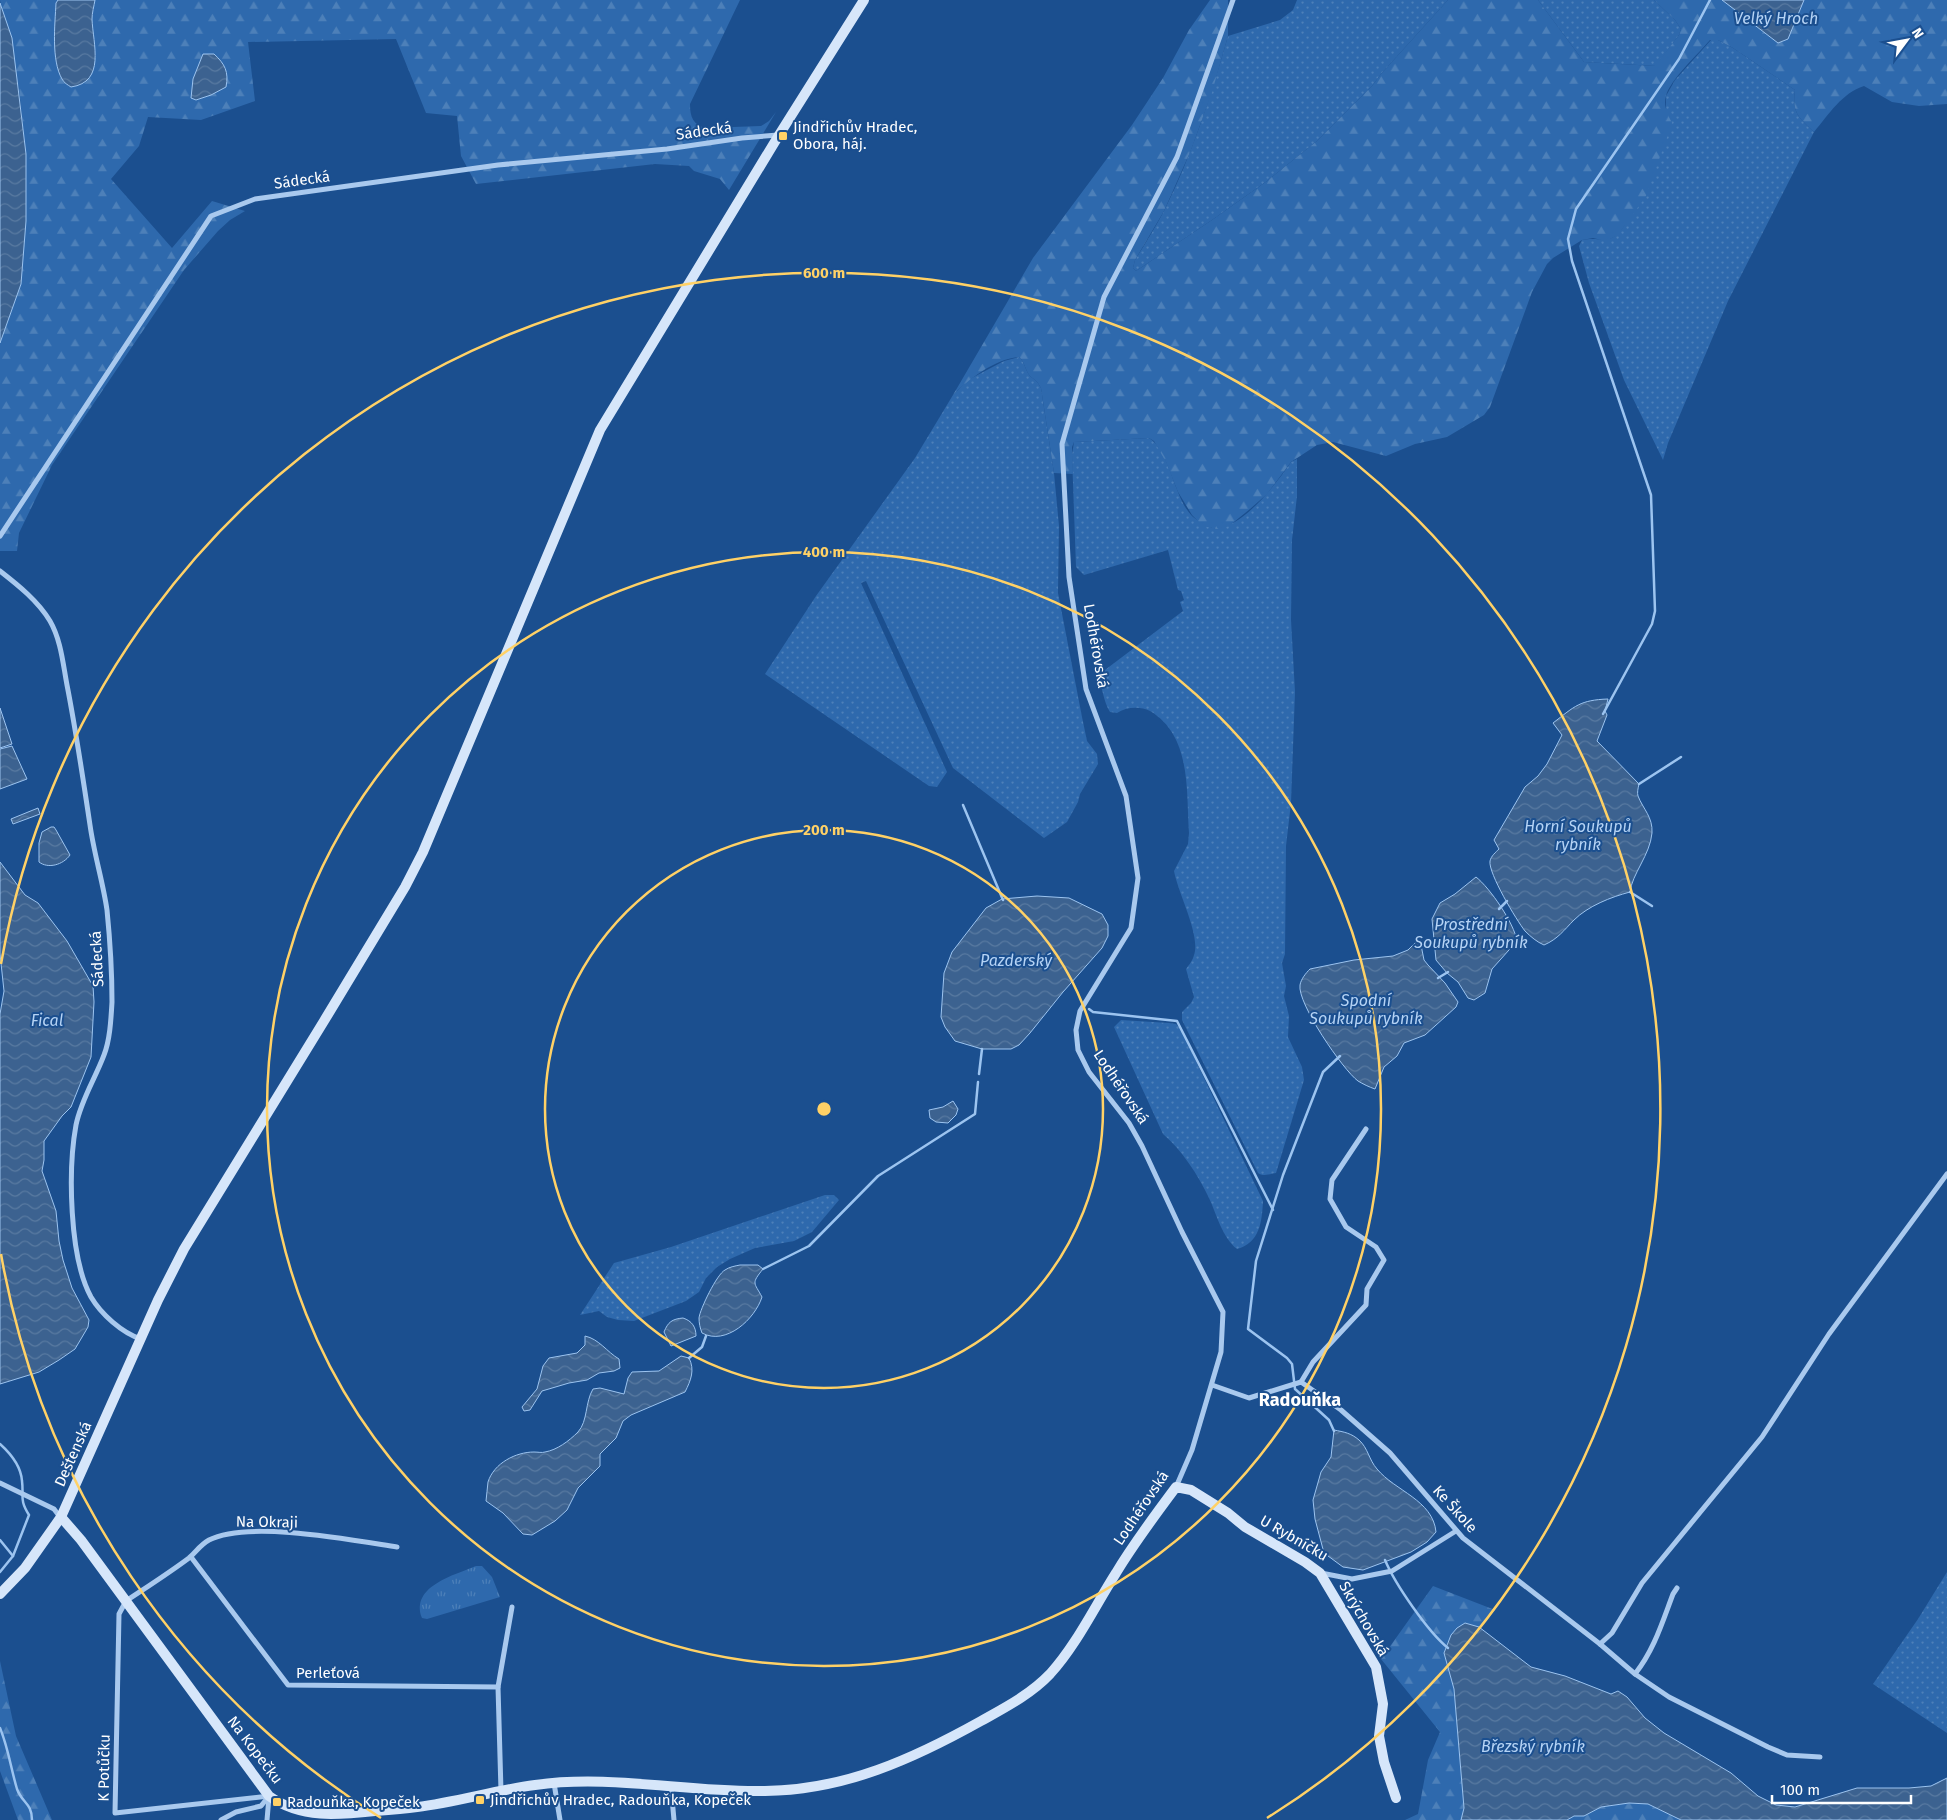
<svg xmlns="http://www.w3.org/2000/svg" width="1947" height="1820" viewBox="0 0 1947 1820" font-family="'Fira Sans',sans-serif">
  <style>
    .grass { fill: url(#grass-dots) }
    .forest { fill: url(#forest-firs) }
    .park { fill: url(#park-tufts) }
    .water { fill: url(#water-waves); stroke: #9cc4f0 }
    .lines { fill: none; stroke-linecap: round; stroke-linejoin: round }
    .stream { stroke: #9cc4f0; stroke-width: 2.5 }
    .street { stroke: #a9c9ee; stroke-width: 5 }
    .secondary { stroke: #d6e6fa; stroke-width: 10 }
    .ring { fill: none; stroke: #ffd166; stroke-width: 2.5 }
    .poi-dot { fill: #ffd166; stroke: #1b4f8f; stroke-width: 2 }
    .labels { text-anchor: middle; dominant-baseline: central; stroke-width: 4; stroke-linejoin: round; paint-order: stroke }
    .poi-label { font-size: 15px; fill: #fff; stroke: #1b4f8f; text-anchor: start }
    .street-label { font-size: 15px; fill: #fff; stroke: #1b4f8f }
    .water-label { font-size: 16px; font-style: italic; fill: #b5d3f5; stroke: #1b4f8f }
    .quarter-label { font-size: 18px; font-weight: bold; fill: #fff; stroke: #1b4f8f }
    .centre { fill: #ffd166; stroke: #1b4f8f; stroke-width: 2.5 }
    .ring-label { font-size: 15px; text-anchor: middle; font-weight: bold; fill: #ffd166; stroke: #1b4f8f; stroke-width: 4; stroke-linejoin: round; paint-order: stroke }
  </style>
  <defs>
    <pattern id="grass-dots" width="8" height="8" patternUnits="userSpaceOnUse" patternTransform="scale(1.25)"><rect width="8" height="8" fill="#2e69ad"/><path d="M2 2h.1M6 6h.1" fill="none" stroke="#4d80b9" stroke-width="1.8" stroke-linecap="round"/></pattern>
    <pattern id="forest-firs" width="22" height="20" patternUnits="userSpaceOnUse" patternTransform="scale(1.25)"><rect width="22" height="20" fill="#2e69ad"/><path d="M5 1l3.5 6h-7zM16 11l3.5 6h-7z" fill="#4d80b9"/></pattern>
    <pattern id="park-tufts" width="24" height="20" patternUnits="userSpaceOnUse" patternTransform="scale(1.25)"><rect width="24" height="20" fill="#2e69ad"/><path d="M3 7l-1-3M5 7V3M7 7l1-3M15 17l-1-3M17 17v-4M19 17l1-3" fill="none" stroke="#4d80b9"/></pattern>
    <pattern id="water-waves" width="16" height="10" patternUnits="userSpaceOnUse" patternTransform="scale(1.25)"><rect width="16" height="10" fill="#3c6290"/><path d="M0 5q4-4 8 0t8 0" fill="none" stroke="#597aa1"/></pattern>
  </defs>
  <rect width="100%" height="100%" fill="#1b4f8f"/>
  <!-- grass -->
  <g class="grass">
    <path d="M1297 0H1448L1381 74 1372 86 1317 141 1267 181 1212 220 1136 271 1133 268 1135 260C1145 244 1155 228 1164 211 1192 155 1211 96 1228 36L1280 20 1293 10Z"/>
    <path d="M1538 0H1654L1675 20 1681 29 1679 35 1656 66 1584 62Z"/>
    <path d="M1711 40H1718L1733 48 1795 90C1792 113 1798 117 1814 132L1728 301 1668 443 1663 460 1624 380 1589 283 1579 246 1582 240C1602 236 1610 247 1624 226L1666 110V96L1675 80Z"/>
    <path d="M1019 357C1025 362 1025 370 1030 376 1035 380 1038 382 1041 388L1054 473 1059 526 1058 593 1082 717 1087 741 1097 754 1098 764 1080 794 1078 802 1067 822 1044 838 953 768 866 581 861 583 947 772 937 787 929 786 765 674 816 596 915 458 953 395 968 380 1004 361Z"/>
    <path d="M1149 438C1170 451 1174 498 1192 516 1197 521 1206 524 1212 528 1241 531 1276 484 1291 462L1297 459V496L1292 540 1291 620 1295 692 1291 803 1286 846 1285 954 1282 963 1286 986 1284 996 1289 1016 1288 1037 1302 1067 1304 1080 1276 1173C1270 1174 1263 1177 1258 1173L1182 1020V1012L1191 1003 1194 997 1186 969C1189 965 1193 960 1194 955 1201 936 1178 893 1174 871L1188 844 1189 833C1186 791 1192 736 1150 711 1140 706 1126 707 1117 713L1110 712C1103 701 1103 687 1097 676L1183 611 1180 602 1184 600 1181 591 1178 590 1168 550 1084 575 1076 567 1072 455 1074 442Z"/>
    <path d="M1121 1020 1169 1023 1176 1024 1180 1028 1263 1201C1262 1221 1260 1243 1237 1249 1222 1237 1217 1215 1209 1198 1198 1175 1182 1150 1163 1134L1114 1027Z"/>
    <path d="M825 1195H834L839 1200 812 1232 794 1241 755 1248 730 1259 717 1267 706 1278 699 1292 686 1301 634 1321 618 1320 607 1317 599 1311 580 1315 614 1263 671 1247Z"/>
    <path d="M1947 1572V1733L1873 1684 1918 1619Z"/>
  </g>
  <!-- forest -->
  <g class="forest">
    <path d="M0 0H58L55 28 56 64 96 58 92 18 95 0H740L690 104C690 117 693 125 706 128L761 126 769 121 776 112 729 190 720 179 694 171 689 166 655 164 476 184 461 156 457 116 426 113 396 39 248 42 255 101 201 120 148 117 139 146 111 179 172 248 212 201 245 211 230 220 218 231 184 270 52 465 19 533 17 551H0V343L21 284 26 221V154L19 89Z"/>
    <path d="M1210 0H1228V36L1212 92 1191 150 1164 211 1135 260 1133 268 1136 271 1212 220 1267 181 1317 141 1372 86 1381 74 1448 0H1538L1584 62 1655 66 1679 35 1681 29 1675 20 1654 0H1722L1778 43 1788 39 1804 0H1947V104L1919 106 1892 102 1864 86C1842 93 1829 114 1814 132 1798 117 1792 113 1795 90L1733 48 1718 40H1710C1699 53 1669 81 1666 96 1663 106 1668 115 1672 123L1646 196 1618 235 1606 241 1593 238 1582 240 1553 258 1547 264 1532 292 1490 407 1484 415 1447 437 1415 444 1386 456 1333 442 1317 445 1291 462 1267 494 1250 509 1229 526 1217 529 1203 526 1192 515 1178 492 1166 462 1154 441 1149 438 1074 442 1072 447 1073 474 1054 473 1041 388C1038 382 1035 380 1030 376 1025 370 1025 362 1019 357 995 359 969 379 953 395L1033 258 1132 125 1163 78 1189 30Z"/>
    <path d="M1433 1586 1495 1610 1479 1627 1465 1623 1457 1628 1447 1643 1444 1653 1454 1689 1464 1808 1461 1820H1405L1418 1814 1428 1760 1440 1732 1381 1659Z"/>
    <path d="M0 1661 16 1736 52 1820H18L0 1771Z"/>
    <path d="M1629 1803 1648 1804 1681 1820H1567L1574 1816H1584L1601 1807Z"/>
  </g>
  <!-- park -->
  <path class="park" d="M476 1566H482L492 1577 500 1597 427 1619 422 1618C410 1586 455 1575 476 1566Z"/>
  <!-- water -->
  <g class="water">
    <path d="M58 0H95C94 6 92 13 92 19 93 44 106 82 71 87 68 85 64 83 62 79 51 60 55 24 56 3Z"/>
    <path d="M1722 0H1804L1788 39 1778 43Z"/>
    <path d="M0 3 12 38 26 154V221L21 284 0 343Z"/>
    <path d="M203 54H214C225 64 229 72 226 87L211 95 196 100 191 98 193 79Z"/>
    <path d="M1608 699 1605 711 1607 715 1597 741 1639 784C1638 788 1637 793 1638 796 1643 809 1653 817 1652 833 1650 855 1632 874 1630 892 1611 897 1588 906 1574 920 1564 930 1558 939 1544 945 1537 942 1531 937 1525 931 1517 921 1488 873 1490 861 1491 856 1496 852 1499 849L1494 840 1525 787 1538 776 1547 764 1562 735 1553 723C1575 706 1580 700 1608 699Z"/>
    <path d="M0 708 12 744 0 748Z"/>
    <path d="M12 746 27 779 0 789V749Z"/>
    <path d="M38 808 40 814 13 824 11 819Z"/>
    <path d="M51 827H54L56 830 70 855C63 865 48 869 39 862V843L42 832Z"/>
    <path d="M0 862 25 895 38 903 67 941 93 986 94 1002 91 1057 71 1107 62 1116 44 1141V1160L42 1171 56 1211 59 1241 63 1260 72 1288 89 1320 88 1327 75 1349 59 1360 39 1372 0 1384V1014L4 991 0 954Z"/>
    <path d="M1476 877C1490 888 1514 923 1517 941L1492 969 1485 993 1474 1000 1468 998 1458 982 1447 973 1436 960 1432 919 1440 903 1455 894Z"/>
    <path d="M1037 896 1069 898 1102 914 1108 925V936L1102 948 1063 992 1030 1033 1019 1045 1011 1049H982L955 1041 945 1027 941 1017 944 973 952 952 986 908 1002 899Z"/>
    <path d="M1417 941 1421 945 1424 960 1428 965 1445 983 1458 1002 1456 1007 1425 1035 1404 1043 1397 1056 1384 1067 1375 1089C1369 1087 1363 1084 1358 1081 1343 1070 1297 1003 1300 985 1301 979 1306 973 1310 969L1354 960 1393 956 1408 950Z"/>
    <path d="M953 1101 958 1109 956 1115 948 1123 936 1122 930 1118 929 1110 943 1107Z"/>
    <path d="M740 1265H758L763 1269C751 1284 754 1282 762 1297 755 1319 726 1346 702 1333 700 1328 699 1323 699 1318 700 1309 717 1274 725 1270 729 1267 735 1266 740 1265Z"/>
    <path d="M683 1318C692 1321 696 1327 696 1336L671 1346 664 1332C668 1322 672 1319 683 1318Z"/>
    <path d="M585 1336C599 1339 607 1352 619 1359L620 1368 614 1371 599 1373 587 1380 569 1383 542 1391 530 1410 524 1411 522 1407 537 1389 543 1366 549 1358 577 1353 585 1345Z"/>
    <path d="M681 1356 689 1358C695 1370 691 1380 685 1392L631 1415 623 1421 616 1438 600 1454V1466L578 1488 567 1510 555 1521 532 1535 523 1534 503 1513 486 1501C487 1495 487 1488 488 1482 494 1463 516 1452 534 1452 538 1452 542 1453 545 1452 557 1450 569 1441 578 1432 588 1421 585 1402 593 1389L600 1388 624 1394 628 1378 632 1372 659 1371Z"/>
    <path d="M1334 1430C1344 1432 1351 1433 1359 1440 1368 1448 1369 1460 1377 1469 1395 1491 1433 1500 1436 1532L1427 1542 1411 1552 1363 1570 1343 1567 1324 1553 1315 1519 1313 1500 1321 1472 1331 1457Z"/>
    <path d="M1465 1623 1479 1627 1531 1667 1565 1676 1611 1694 1618 1691 1627 1697 1645 1718 1664 1733 1731 1773 1758 1796 1776 1805 1795 1807 1857 1788H1909L1931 1786 1947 1778V1820H1681L1648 1804 1629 1803 1601 1807 1584 1816H1574L1567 1820H1461L1464 1808 1454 1689 1444 1653 1451 1635 1457 1628Z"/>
  </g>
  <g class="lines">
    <!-- stream -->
    <g class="stream">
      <path d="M1603 714 1652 624 1655 611 1651 495 1572 261 1568 239 1576 209 1679 59 1710 0"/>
      <path d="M1639 784 1681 757"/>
      <path d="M963 805 1003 900"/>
      <path d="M1630 892 1652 906"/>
      <path d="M1499 909 1507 901"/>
      <path d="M1438 978 1448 972"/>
      <path d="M1089 1009 1093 1012 1177 1021 1273 1210"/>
      <path d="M979 1074 982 1049"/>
      <path d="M763 1269 809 1246 878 1176 975 1114 978 1082"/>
      <path d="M689 1358 702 1347 706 1336"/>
      <path d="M1334 1431 1329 1420 1295 1389 1292 1364 1287 1358 1248 1329 1256 1261 1283 1175 1323 1072 1340 1056"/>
      <path d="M0 1444C10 1453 21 1466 22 1481 24 1497 19 1499 29 1515L13 1556"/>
      <path d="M0 1540 13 1556 0 1572"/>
      <path d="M1385 1560C1395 1584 1428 1632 1448 1648"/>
      <path d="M0 1728C8 1747 11 1769 17 1789 22 1803 32 1803 32 1820"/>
    </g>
    <!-- street -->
    <g class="street">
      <path d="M0 536 211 216 255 199 498 165 667 149 742 138 778 135"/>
      <path d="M0 571C18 585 38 601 50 621 61 640 63 664 67 685 76 731 83 778 90 825 94 854 103 882 107 910 110 940 112 972 112 1002 111 1019 110 1040 104 1055 95 1079 81 1100 76 1125 68 1169 69 1257 91 1297 101 1314 122 1333 141 1339"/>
      <path d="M1301 1382 1313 1362 1366 1305 1367 1289 1384 1260 1376 1247 1346 1227 1330 1199 1332 1180 1366 1129"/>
      <path d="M1212 1385 1249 1398 1301 1382 1341 1410 1390 1453 1463 1538 1600 1644 1635 1674 1669 1697 1768 1747 1787 1755 1820 1757"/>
      <path d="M0 1483 54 1509 60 1517"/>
      <path d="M1176 1487 1192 1450 1221 1352 1223 1312 1182 1232 1142 1146 1129 1123 1089 1072 1078 1050 1076 1030 1080 1011 1131 928 1138 878 1126 796 1086 689 1069 577 1062 444 1104 297 1177 157 1233 0"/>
      <path d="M191 1557 288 1685 498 1687 501 1791"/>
      <path d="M1321 1573 1352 1579 1392 1571 1456 1531"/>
      <path d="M1600 1644 1612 1633 1642 1583 1762 1437 1829 1334 1947 1174"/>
      <path d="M1635 1674C1654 1650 1662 1623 1673 1594L1677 1588"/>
      <path d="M498 1687 512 1607"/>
      <path d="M554 1783 560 1820"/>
      <path d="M671 1787 674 1820"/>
      <path d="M269 1796 115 1813 119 1614 126 1601C147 1587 169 1573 189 1558 196 1552 200 1545 209 1540 248 1520 352 1540 397 1547"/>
      <path d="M221 1820 236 1812 261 1806 269 1796"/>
      <path d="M267 1820 269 1797"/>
    </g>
    <!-- secondary -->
    <g class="secondary">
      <path d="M61 1517 81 1540 269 1796C301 1819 339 1815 375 1811 389 1810 403 1809 417 1807 457 1802 496 1790 535 1785 612 1774 688 1793 765 1791 845 1790 913 1759 981 1721 1006 1707 1031 1694 1050 1674 1077 1644 1095 1606 1116 1573 1134 1543 1155 1515 1176 1487L1191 1490 1228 1513 1245 1527 1305 1562 1320 1573 1376 1667 1383 1704 1379 1736 1384 1762 1396 1798"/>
      <path d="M0 1594 25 1568 61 1517 158 1300 184 1249 324 1021 405 887 423 852 600 430 779 135 864 0"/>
    </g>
  </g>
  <!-- distance rings -->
  <g class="ring">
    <circle cx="824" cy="1109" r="279"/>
    <circle cx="824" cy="1109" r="557"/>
    <path d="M381 1818A836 836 0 0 1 1 1254M1 964A836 836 0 1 1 1267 1818"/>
  </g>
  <!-- markers -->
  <g class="poi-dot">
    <rect x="778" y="131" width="10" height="10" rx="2.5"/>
    <rect x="475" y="1795" width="10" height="10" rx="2.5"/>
    <rect x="272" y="1797" width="10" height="10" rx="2.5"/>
  </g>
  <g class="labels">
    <!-- poi labels -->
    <g class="poi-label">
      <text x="793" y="127">Jindřichův Hradec,<tspan x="793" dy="17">Obora, háj.</tspan></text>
      <text x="490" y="1800">Jindřichův Hradec, Radouňka, Kopeček</text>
      <text x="287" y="1802">Radouňka, Kopeček</text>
    </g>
    <!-- street labels -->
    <g class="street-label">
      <text transform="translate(704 131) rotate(-8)">Sádecká</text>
      <text transform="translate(302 180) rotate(-8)">Sádecká</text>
      <text transform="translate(1096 646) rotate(80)">Lodhéřovská</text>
      <text transform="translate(97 959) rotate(-93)">Sádecká</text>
      <text transform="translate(1121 1087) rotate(56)">Lodhéřovská</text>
      <text transform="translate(73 1454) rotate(-66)">Deštenská</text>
      <text transform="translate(1141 1508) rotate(-56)">Lodhéřovská</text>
      <text transform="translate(1455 1509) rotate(48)">Ke Škole</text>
      <text transform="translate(267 1522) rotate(1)">Na Okraji</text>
      <text transform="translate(1294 1538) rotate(30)">U Rybníčku</text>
      <text transform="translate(1364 1619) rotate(60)">Skrýchovská</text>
      <text x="328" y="1673">Perleťová</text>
      <text transform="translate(255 1750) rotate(53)">Na Kopečku</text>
      <text transform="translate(104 1768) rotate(-89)">K Potůčku</text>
    </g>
    <!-- water labels -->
    <g class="water-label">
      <text x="1776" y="18">Velký Hroch</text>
      <text x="1578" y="826">Horní Soukupů<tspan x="1578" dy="18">rybník</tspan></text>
      <text x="1471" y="924">Prostřední<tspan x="1471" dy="18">Soukupů rybník</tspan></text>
      <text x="1016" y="960">Pazderský</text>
      <text x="1366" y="1000">Spodní<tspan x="1366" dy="18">Soukupů rybník</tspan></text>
      <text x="47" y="1020">Fical</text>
      <text x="1533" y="1746">Březský rybník</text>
    </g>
    <!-- quarter labels -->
    <g class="quarter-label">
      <text x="1300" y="1400">Radouňka</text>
    </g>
  </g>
  <circle cx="824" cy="1109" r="8" class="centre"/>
  <g class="ring-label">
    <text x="824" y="278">600 m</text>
    <text x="824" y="557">400 m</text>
    <text x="824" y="835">200 m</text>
  </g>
  <!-- north arrow -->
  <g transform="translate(1907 40) rotate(58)" stroke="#1b4f8f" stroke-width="4" paint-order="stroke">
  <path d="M0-4L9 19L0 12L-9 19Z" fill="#ffffff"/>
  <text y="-8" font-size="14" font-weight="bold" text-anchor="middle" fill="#ffffff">N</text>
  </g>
  <!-- scale -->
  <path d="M1772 1795v8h139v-8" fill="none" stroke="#ffffff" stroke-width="2.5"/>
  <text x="1780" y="1795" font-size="15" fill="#ffffff" stroke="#1b4f8f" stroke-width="4" paint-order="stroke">100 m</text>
</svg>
